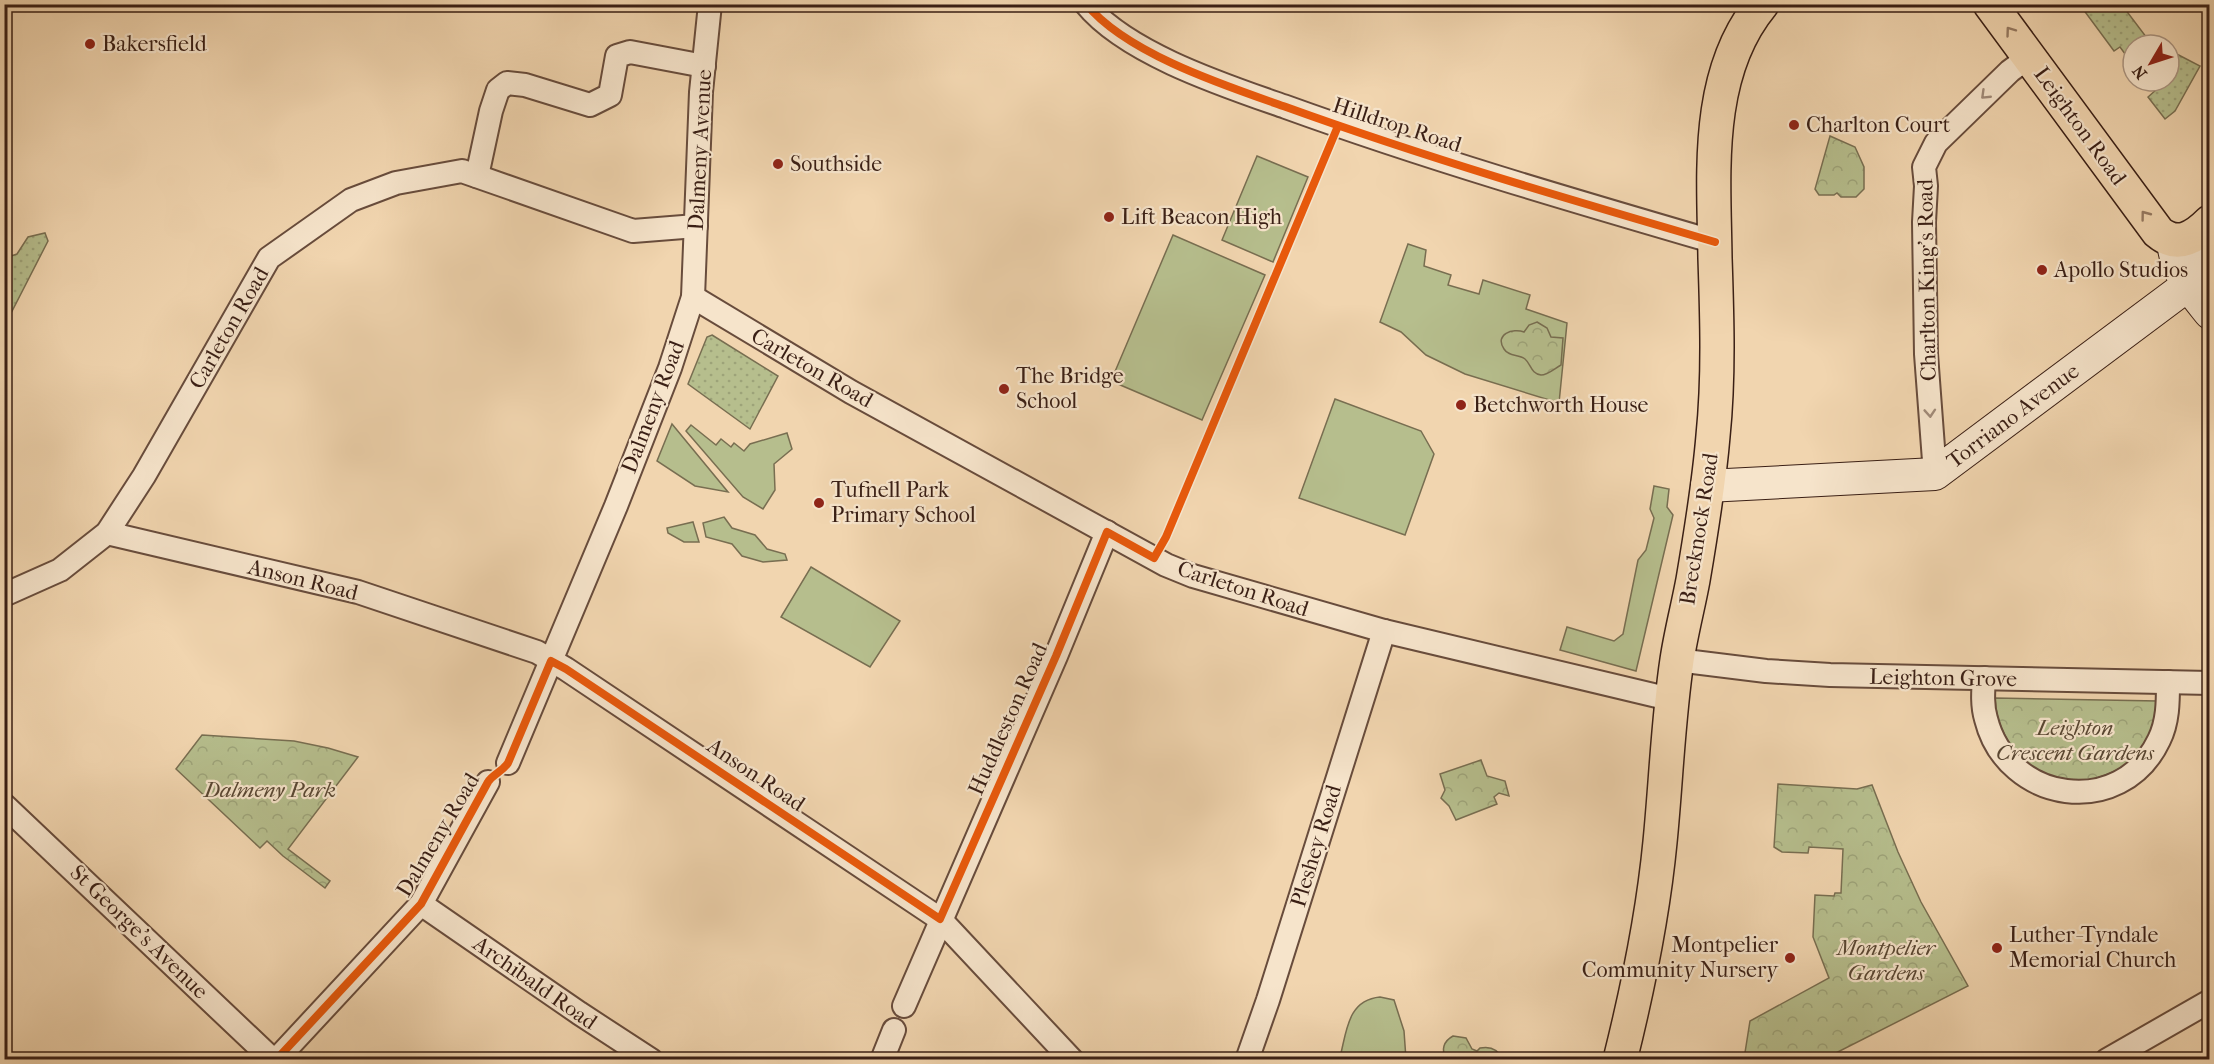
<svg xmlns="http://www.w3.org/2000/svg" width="2214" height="1064" viewBox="0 0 2214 1064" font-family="'IM FELL French Canon',serif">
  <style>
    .grass { fill: #b6be8d; stroke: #786e51; stroke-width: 1.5 }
    .forest { fill: url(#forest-crowns); stroke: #786e51; stroke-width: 1.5 }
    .garden { fill: url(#garden-dots); stroke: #786e51; stroke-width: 1.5 }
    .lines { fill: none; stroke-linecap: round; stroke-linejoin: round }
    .street-casing { stroke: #684c3c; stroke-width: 26 }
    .secondary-casing { stroke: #3a1f15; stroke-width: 34 }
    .primary-casing { stroke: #3a1f15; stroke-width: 36 }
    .street { stroke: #f6e4cb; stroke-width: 22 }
    .secondary { stroke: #f6e4cb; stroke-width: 32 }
    .primary { stroke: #f1d5af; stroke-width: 33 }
    .cycleway-casing { stroke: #f6e4cb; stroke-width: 11 }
    .cycleway { stroke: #e8590c; stroke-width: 8 }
    .oneway { stroke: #967a62 }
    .oneway2 { stroke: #a18b79 }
    .poi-dot { fill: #8f2418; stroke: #f6e4cb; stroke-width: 2 }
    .labels { text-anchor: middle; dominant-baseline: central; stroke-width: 4.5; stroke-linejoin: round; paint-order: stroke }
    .poi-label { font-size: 22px; fill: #3a1f15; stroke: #f6e4cb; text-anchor: start }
    .street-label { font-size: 22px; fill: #3a1f15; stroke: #f6e4cb }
    .park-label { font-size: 22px; font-style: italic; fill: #594733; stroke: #f6e4cb }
  </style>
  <defs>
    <pattern id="forest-crowns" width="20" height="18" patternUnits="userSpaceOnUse" patternTransform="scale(1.5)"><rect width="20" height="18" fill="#b6be8d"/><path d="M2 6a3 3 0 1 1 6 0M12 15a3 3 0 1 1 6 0" fill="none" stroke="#9da379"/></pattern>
    <pattern id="garden-dots" width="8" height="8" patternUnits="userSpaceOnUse" patternTransform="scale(1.5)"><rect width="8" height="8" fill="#b6be8d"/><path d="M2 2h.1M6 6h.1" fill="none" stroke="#9da379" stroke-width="1.8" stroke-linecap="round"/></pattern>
  </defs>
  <rect width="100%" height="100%" fill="#f1d5af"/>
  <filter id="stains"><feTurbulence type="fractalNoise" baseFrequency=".00333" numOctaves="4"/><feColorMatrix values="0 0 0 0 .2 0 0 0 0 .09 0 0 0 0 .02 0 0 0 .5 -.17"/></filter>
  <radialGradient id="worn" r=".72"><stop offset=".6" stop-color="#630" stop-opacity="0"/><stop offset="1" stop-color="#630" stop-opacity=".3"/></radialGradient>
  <!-- grass -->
  <g class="grass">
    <path d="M1257 156 1308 177 1273 262 1222 240Z"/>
    <path d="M1173 235 1265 275 1202 420 1111 381Z"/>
    <path d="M1408 244 1426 250 1424 266 1451 275 1448 285 1479 294 1483 280 1530 295 1526 309 1567 323 1559 403 1465 374 1426 355 1401 332 1380 322Z"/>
    <path d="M1335 399 1421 431 1434 454 1405 535 1299 498Z"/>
    <path d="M672 424 728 492 695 486 657 461Z"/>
    <path d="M691 425 716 445 721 439 731 447 734 443 744 451 750 444 787 433 792 449 774 464 775 490 763 509 743 497 686 431Z"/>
    <path d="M1654 486 1669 489 1667 507 1673 515 1636 671 1560 650 1567 627 1614 641 1623 634 1638 560 1646 550 1654 518 1650 509Z"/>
    <path d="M724 517 732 528 755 535 767 549 785 554 787 560 763 562 742 556 732 544 706 537 703 523Z"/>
    <path d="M693 522 699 542H684L668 533 667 528Z"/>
    <path d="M811 567 900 621 870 667 781 617Z"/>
    <path d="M1380 997 1394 1000 1404 1031 1406 1059H1343L1341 1053C1347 1028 1349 1000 1380 997Z"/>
  </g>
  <!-- forest -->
  <g class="forest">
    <path d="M1830 136 1855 147 1864 167V189L1856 197H1841L1837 193 1834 195H1819L1815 189Z"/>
    <path d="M1537 322 1547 328 1551 337 1563 338 1561 365C1555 368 1548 375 1541 375 1531 374 1531 364 1525 359 1518 354 1509 357 1504 349 1494 334 1513 328 1524 332L1529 325Z"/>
    <path d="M1995 698 2158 701C2154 720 2151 737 2139 753 2129 765 2115 772 2100 777 2047 794 1997 751 1995 698Z"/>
    <path d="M202 735 294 741 328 748 358 757 288 849 330 881 325 888 283 856 267 841 260 848 176 769Z"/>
    <path d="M1481 760 1487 776 1505 781 1509 796 1499 793 1494 797 1497 804 1456 820 1449 806 1441 798 1445 790 1440 774Z"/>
    <path d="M1778 784 1857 789 1872 785 1898 852 1921 902 1968 986 1824 1059H1744L1750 1021 1829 978 1813 937 1815 895 1834 896 1835 893H1841L1843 849 1809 847 1808 853 1782 852 1774 847Z"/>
    <path d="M1453 1036 1466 1038 1472 1049 1477 1051 1480 1048C1490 1046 1498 1049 1502 1059H1447C1440 1050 1444 1041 1453 1036Z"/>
  </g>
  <!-- garden -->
  <g class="garden">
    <path d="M2080 5H2122L2150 42 2146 45H2133V54L2128 58 2120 47 2114 51Z"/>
    <path d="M2169 50 2200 66 2175 111 2165 119 2148 97 2174 74 2169 67Z"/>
    <path d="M45 233 48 241 8 319H5V258L17 254 28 237Z"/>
    <path d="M712 335 778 376 750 429 688 384 707 337Z"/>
  </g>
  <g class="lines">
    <defs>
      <g id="street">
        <path d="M1086 4C1127 54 1226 86 1286 107 1427 158 1571 200 1715 242"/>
        <path d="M477 176 491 111 498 90 507 83 525 85 590 105 610 95 617 56 630 52 704 66"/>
        <path d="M693 297 851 392 1166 565 1193 576 1384 631 1674 700"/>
        <path d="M1935 474 1926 354 1924 222 1926 186 1924 167 1936 143 2010 71 2029 57"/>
        <path d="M107 533 358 592 537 652 566 669 940 919 1072 1060"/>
        <path d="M4 595 60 570 107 533 144 476 269 258 351 200 396 183 462 171 633 231 696 226"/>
        <path d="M1677 660 1766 671 1830 675 2210 683"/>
        <path d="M1984 678C1983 692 1982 706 1986 719 2007 803 2121 820 2159 740 2168 722 2168 702 2168 682"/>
        <path d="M508 763 616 506 670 368 693 297 701 92 710 4"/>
        <path d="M4 805 273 1060"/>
        <path d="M421 904 579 1013 651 1060"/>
        <path d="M904 1006 1056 656 1107 532"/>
        <path d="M276 1060 421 904 488 782"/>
        <path d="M882 1060 894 1030"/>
        <path d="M1247 1060 1268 1000 1384 631"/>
        <path d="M2107 1060 2210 1001"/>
      </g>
      <g id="secondary">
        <path d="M2210 227 2198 269 2210 290"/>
        <path d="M2173 241C2176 273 2190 288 2210 313"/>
        <path d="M1707 486 1935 474 2188 285"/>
      </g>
      <g id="primary">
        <path d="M1990 4 2158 232C2177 248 2194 238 2210 222"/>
        <path d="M1620 1060C1638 988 1653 915 1660 842 1666 782 1668 720 1677 660 1681 633 1688 607 1693 580 1701 533 1709 484 1713 436 1719 377 1717 317 1715 258 1714 174 1704 74 1762 4"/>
      </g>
    </defs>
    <!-- street casing -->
    <use href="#street" class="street-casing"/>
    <!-- secondary casing -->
    <use href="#secondary" class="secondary-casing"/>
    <!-- primary casing -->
    <use href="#primary" class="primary-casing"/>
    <!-- street -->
    <use href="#street" class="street"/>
    <!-- secondary -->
    <use href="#secondary" class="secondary"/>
    <!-- primary -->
    <use href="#primary" class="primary"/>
    <defs>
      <g id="cycleway">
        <path d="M1086 4C1127 54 1226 86 1286 107 1427 158 1571 200 1715 242"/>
        <path d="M276 1060 421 904 488 782C493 774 502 772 508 763L551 661 566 669 940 919 1056 656 1107 532 1154 558 1166 537 1338 126"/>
      </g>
    </defs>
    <!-- cycleway casing -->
    <use href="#cycleway" class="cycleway-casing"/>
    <!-- cycleway -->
    <use href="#cycleway" class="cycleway"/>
  </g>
  <!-- one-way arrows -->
  <defs><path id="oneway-chevron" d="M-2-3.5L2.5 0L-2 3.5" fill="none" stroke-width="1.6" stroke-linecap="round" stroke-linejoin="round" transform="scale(1.5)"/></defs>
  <g class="oneway">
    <use href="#oneway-chevron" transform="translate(2010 31) rotate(-126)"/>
    <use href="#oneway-chevron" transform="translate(2145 215) rotate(-127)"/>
  </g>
  <g class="oneway2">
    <use href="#oneway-chevron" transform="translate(1985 95) rotate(136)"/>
    <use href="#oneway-chevron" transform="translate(1930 413) rotate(86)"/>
  </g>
  <!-- markers -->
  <g class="poi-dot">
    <circle cx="90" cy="44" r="6"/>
    <circle cx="1794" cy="125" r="6"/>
    <circle cx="778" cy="164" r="6"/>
    <circle cx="1109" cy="217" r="6"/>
    <circle cx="2042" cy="270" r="6"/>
    <circle cx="1004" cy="389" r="6"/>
    <circle cx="1461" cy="405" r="6"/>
    <circle cx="819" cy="503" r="6"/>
    <circle cx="1997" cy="948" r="6"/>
    <circle cx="1790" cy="958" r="6"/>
  </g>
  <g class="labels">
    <!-- poi labels -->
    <g class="poi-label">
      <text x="102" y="44">Bakersfield</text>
      <text x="1806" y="125">Charlton Court</text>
      <text x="790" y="164">Southside</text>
      <text x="1121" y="217">Lift Beacon High</text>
      <text x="2054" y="270">Apollo Studios</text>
      <text x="1016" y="376">The Bridge<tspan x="1016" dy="25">School</tspan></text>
      <text x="1473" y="405">Betchworth House</text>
      <text x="831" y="490">Tufnell Park<tspan x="831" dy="25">Primary School</tspan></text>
      <text x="2009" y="935">Luther-Tyndale<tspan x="2009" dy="25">Memorial Church</tspan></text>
      <text x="1778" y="945" text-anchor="end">Montpelier<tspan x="1778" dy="25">Community Nursery</tspan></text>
    </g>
    <!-- street labels -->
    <g class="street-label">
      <text transform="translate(1397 125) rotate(18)">Hilldrop Road</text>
      <text transform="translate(2080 126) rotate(54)">Leighton Road</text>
      <text transform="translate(700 150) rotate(-87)">Dalmeny Avenue</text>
      <text transform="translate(1927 280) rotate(-91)">Charlton King's Road</text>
      <text transform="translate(229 328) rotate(-60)">Carleton Road</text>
      <text transform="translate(812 368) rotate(30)">Carleton Road</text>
      <text transform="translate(653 407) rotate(-69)">Dalmeny Road</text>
      <text transform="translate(2013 416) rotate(-37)">Torriano Avenue</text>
      <text transform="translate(1699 529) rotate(-81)">Brecknock Road</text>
      <text transform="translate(303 580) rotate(14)">Anson Road</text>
      <text transform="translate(1243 589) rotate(18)">Carleton Road</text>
      <text transform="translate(1943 678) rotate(1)">Leighton Grove</text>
      <text transform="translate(1008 719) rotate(-66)">Huddleston Road</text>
      <text transform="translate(756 775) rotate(34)">Anson Road</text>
      <text transform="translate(438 835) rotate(-59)">Dalmeny Road</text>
      <text transform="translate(1316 846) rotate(-73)">Pleshey Road</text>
      <text transform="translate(139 932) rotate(44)">St George's Avenue</text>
      <text transform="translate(535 983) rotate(35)">Archibald Road</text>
    </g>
    <!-- park labels -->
    <g class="park-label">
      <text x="2075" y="728">Leighton<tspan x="2075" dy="25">Crescent Gardens</tspan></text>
      <text x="270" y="790">Dalmeny Park</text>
      <text x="1886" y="948">Montpelier<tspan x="1886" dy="25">Gardens</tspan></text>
    </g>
  </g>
  <!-- margin -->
  <rect width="2214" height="1064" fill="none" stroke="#f1d5af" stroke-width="24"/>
  <rect x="6" y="6" width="2202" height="1052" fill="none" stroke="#3a1f15" stroke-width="3"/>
  <rect x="12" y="12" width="2190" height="1040" fill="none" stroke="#3a1f15" stroke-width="1.5"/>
  <!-- north arrow -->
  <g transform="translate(2151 63) rotate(231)"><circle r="28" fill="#f6e4cb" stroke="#ab9582" stroke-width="1.5"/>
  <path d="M0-4.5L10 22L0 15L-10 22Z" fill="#8f2418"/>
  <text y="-9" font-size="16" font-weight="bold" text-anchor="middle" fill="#3a1f15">N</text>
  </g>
  <rect width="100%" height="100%" filter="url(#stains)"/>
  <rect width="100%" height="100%" fill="url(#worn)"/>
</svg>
